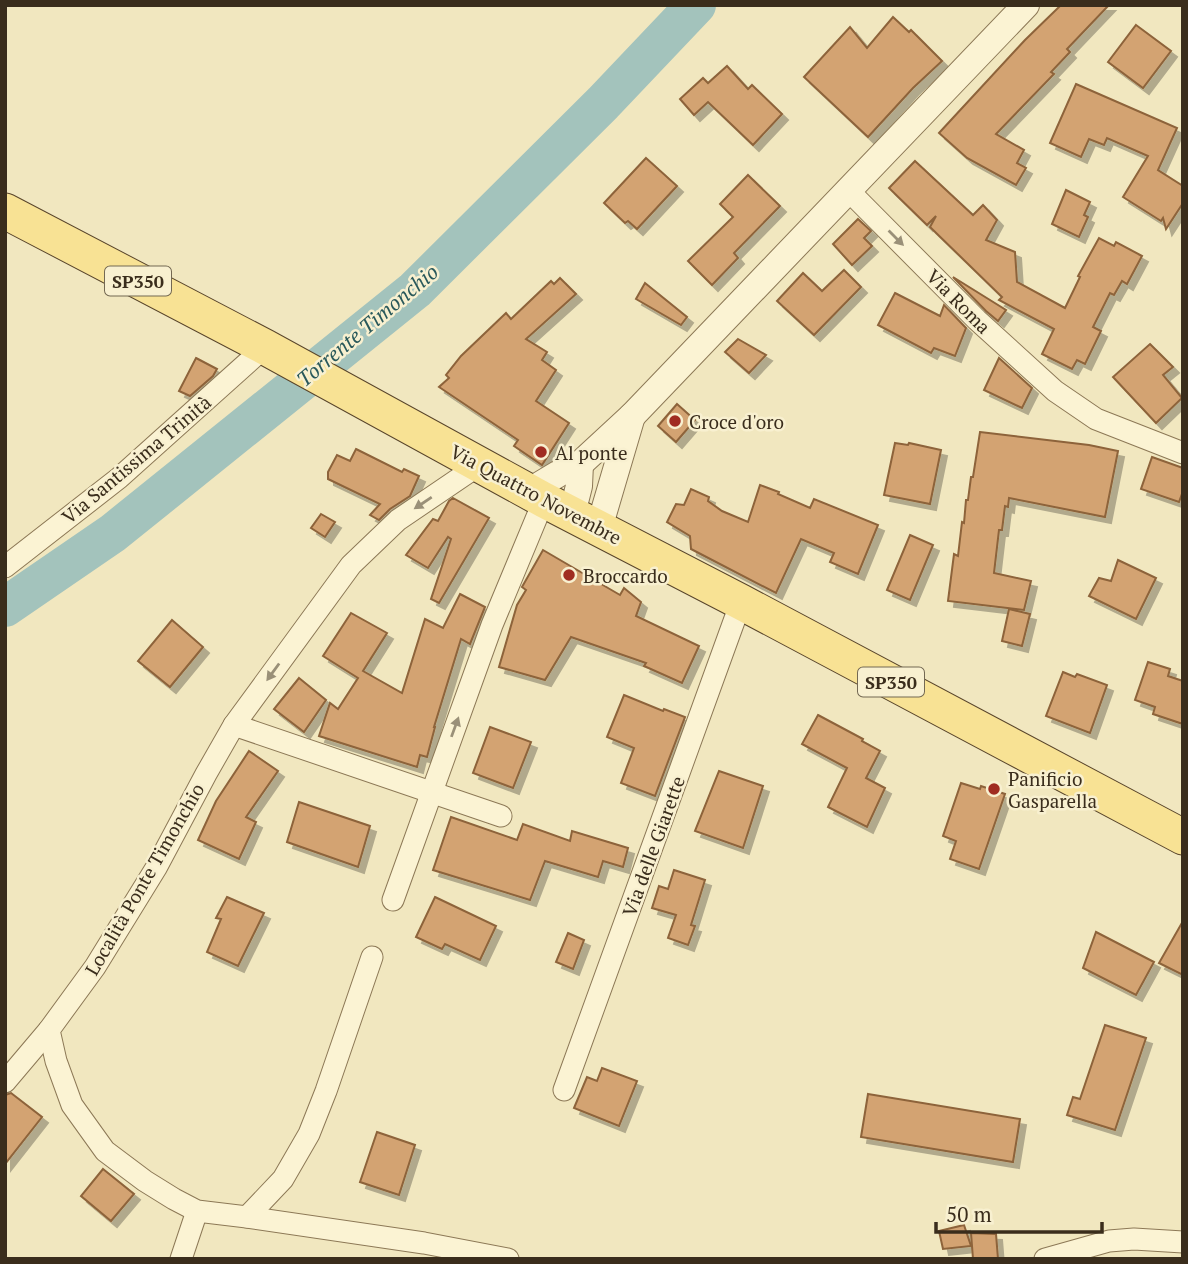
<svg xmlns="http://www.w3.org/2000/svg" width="1188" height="1264" viewBox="0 0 1188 1264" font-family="'PT Serif',serif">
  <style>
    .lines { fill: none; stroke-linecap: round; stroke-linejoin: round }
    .river { stroke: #a3c3bc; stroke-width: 40 }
    .building { fill: #d3a372; stroke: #8d633a; stroke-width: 2; filter: url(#shadow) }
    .minor-casing { stroke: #8c7856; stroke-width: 23 }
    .tertiary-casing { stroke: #8c7856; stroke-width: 28 }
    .primary-casing { stroke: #59452b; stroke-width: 37 }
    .minor { stroke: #fbf3d3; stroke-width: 21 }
    .tertiary { stroke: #fbf3d3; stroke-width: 26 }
    .primary { stroke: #f8e294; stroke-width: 35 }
    .oneway { fill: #9a9078 }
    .poi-dot { fill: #a02c21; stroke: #f8f0d0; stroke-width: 2.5 }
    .labels { text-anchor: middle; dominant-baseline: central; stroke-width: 5; stroke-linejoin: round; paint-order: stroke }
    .shield { fill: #f8f0d0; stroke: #736852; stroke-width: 2 }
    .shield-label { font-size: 18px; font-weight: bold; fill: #3a2d1c }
    .street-label { font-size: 19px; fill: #3a2d1c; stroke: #f8f0d0 }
    .poi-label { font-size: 19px; fill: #3a2d1c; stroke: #f8f0d0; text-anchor: start }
    .water-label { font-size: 21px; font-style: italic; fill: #2a595b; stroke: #f8f0d0 }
  </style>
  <defs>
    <filter id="shadow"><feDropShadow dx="6" dy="6" stdDeviation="0" flood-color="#0004"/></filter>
  </defs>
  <rect width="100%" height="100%" fill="#f1e7bf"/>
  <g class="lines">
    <!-- river -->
    <path class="river" d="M5 607 113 533 415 290 603 103 696 5"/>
  </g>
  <!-- building -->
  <g class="building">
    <path d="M1061 5H1109L1067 49 1070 52 1051 72 1054 74 996 134 1024 150 1017 163 1026 168 1016 185 967 158 939 133 1025 40Z"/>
    <path d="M893 17 909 32 911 30 942 61 913 88 868 137 804 77 850 27 867 48Z"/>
    <path d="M1136 25 1171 51 1143 88 1108 62Z"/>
    <path d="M727 66 748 89 752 85 782 114 753 145 708 102 694 115 680 99 703 78 708 83Z"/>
    <path d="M1076 84 1177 128 1158 170 1183 186V203L1166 229 1163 218 1161 221 1123 197 1148 156 1107 138 1104 145 1089 139 1081 157 1050 143Z"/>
    <path d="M646 158 677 186 637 229 628 221 625 223 604 203Z"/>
    <path d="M915 161 973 215 983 205 997 220 986 240 1015 252 1017 282 1065 308 1080 277 1078 276 1099 238 1114 246 1116 242 1142 256 1127 284 1122 281 1114 295 1110 293 1093 327 1101 331 1085 364 1077 360 1072 369 1042 354 1054 329 999 300 1002 297 930 227 936 216 927 225 889 188Z"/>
    <path d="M748 175 780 206 734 253 738 258 712 285 688 261 733 217 720 204Z"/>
    <path d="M1066 190 1090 202 1084 215 1088 217 1079 237 1052 224Z"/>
    <path d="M858 219 871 231 864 238 872 246 852 265 833 244Z"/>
    <path d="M844 270 861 287 814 335 777 301 803 273 822 291Z"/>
    <path d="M953 277 1006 310 998 321 986 311Z"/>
    <path d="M560 278 576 294 526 339 547 352 542 360 556 370 536 401 569 423 542 465 514 446 518 440 439 387 449 378 446 375 461 356 506 313 511 319 551 281 554 284Z"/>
    <path d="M645 283 687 317 681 325 636 299Z"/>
    <path d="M895 293 940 316 944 305 966 328 955 356 934 348 931 353 878 325Z"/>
    <path d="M738 339 766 355 749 373 725 352Z"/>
    <path d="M1150 344 1173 367 1163 375 1182 398 1156 423 1113 377Z"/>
    <path d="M196 358 217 369 213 376 190 396 179 391Z"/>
    <path d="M999 358 1032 388 1022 408 984 390Z"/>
    <path d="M677 404 695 420 676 442 658 426Z"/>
    <path d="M980 432 1089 445 1118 451 1105 517 1009 498 1008 507 1005 506 1002 530H999L994 573 1031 581 1024 610 948 601 954 554 958 556 962 522 964 523 966 500H968L971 477H973Z"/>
    <path d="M895 443 908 445 909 443 941 450 930 504 884 495Z"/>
    <path d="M356 449 402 472 404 469 419 476 410 496 390 509 379 520 370 515 380 504 328 479V472L337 455 350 461Z"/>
    <path d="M1152 457 1183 468V491L1179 502 1141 489Z"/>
    <path d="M760 485 779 492 778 494 810 508 814 499 878 525 858 574 830 562 834 553 801 539 776 593 691 549 690 536 667 522 676 504 684 505 691 489 709 497 708 501 722 511 748 522Z"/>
    <path d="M453 498 489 518 439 603 431 599 451 539 448 537 428 568 406 555 433 519 438 521 449 501Z"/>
    <path d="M321 514 335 522 325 537 311 528Z"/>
    <path d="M910 535 933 545 910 600 887 590Z"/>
    <path d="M543 550 620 595 624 588 641 602 636 616 699 646 682 683 644 666 646 663 571 637 545 680 499 667 517 605 526 590 522 587Z"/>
    <path d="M1118 560 1156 578 1136 619 1089 596 1099 578 1111 581Z"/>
    <path d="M460 594 485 607 470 644 461 639 434 727H435L427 757 420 755 417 767 319 736 330 703 338 709 358 678 323 656 351 613 387 633 363 671 402 693 425 619 443 628Z"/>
    <path d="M1009 609 1030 614 1022 646 1002 641Z"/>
    <path d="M172 620 203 647 170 687 138 661Z"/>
    <path d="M1148 662 1170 669 1168 676 1183 681V724L1153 714 1155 707 1135 700Z"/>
    <path d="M1063 672 1075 677 1077 674 1107 685 1090 733 1046 716Z"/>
    <path d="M299 678 326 700 304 732 274 709Z"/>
    <path d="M624 695 663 711 664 709 685 717 655 796 621 783 634 748 607 737Z"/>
    <path d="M818 715 863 739 862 741 880 751 866 778 885 788 867 827 828 807 847 768 802 744Z"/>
    <path d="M490 727 531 742 513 788 473 773Z"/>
    <path d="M249 751 278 771 246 817 256 822 239 859 198 840 216 801Z"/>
    <path d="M719 771 763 786 743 848 695 831Z"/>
    <path d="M961 783 980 789 981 786 1005 794 979 869 950 859 956 841 943 836Z"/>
    <path d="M299 802 370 826 358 867 287 842Z"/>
    <path d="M451 817 517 840 523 824 570 841 572 831 628 848 623 867 603 861 598 877 545 861 530 900 433 870Z"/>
    <path d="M674 870 705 880 691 925 695 926 688 945 668 938 676 915 652 908 659 886 668 889Z"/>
    <path d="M227 897 264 913 238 966 207 952 221 919 216 918Z"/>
    <path d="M435 897 496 926 480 960 445 944 442 949 416 937Z"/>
    <path d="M1183 921V975L1159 963Z"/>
    <path d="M1096 932 1154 962 1136 995 1083 968Z"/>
    <path d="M568 933 584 940 573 969 556 962Z"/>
    <path d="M1105 1025 1146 1038 1115 1130 1067 1115 1073 1097 1080 1099Z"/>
    <path d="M602 1068 637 1081 619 1126 574 1108 587 1077 597 1081Z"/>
    <path d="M11 1093 42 1117 5 1164V1095Z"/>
    <path d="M868 1094 1020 1119 1013 1162 861 1137Z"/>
    <path d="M377 1132 415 1145 399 1195 360 1182Z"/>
    <path d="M103 1169 134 1194 111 1221 81 1196Z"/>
    <path d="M964 1225 971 1246 943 1249 939 1231Z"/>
    <path d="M971 1233 996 1234 998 1259H973Z"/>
  </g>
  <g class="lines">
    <defs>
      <g id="minor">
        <path d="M847 189 977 320 1055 391 1096 419 1183 453"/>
        <path d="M479 465 398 520 351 565 234 725 206 774 156 868 95 967 49 1030 56 1061 72 1105 105 1151 145 1181 174 1199 197 1211 247 1217 424 1243 508 1259"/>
        <path d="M5 567 119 478 265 347"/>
        <path d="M234 725 501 816"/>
        <path d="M393 900 492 625 544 500"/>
        <path d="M5 1082 49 1030"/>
        <path d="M564 1090 741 602"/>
        <path d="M247 1217 283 1179 309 1134 326 1091 372 957"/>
        <path d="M181 1259 197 1211"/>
        <path d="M1045 1259 1109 1241 1134 1239 1183 1242"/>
      </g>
      <g id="tertiary">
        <path d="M528 492 558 474 580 464 633 415 1026 5"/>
        <path d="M572 514 579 486 580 464"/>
        <path d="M599 528 632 416"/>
      </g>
      <path id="primary" d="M5 211 265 347 544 500 741 602 1183 837"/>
    </defs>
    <!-- minor casing -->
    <use href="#minor" class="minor-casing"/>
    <!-- tertiary casing -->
    <use href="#tertiary" class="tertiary-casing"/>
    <!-- primary casing -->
    <use href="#primary" class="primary-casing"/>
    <!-- minor -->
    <use href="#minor" class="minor"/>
    <!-- tertiary -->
    <use href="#tertiary" class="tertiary"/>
    <!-- primary -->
    <use href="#primary" class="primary"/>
  </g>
  <!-- one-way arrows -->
  <defs><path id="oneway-solid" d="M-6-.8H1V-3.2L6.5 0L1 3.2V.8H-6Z" transform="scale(1.75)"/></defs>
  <g class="oneway">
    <use href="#oneway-solid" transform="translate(896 238) rotate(45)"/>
    <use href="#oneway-solid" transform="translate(423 503) rotate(146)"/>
    <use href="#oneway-solid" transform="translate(273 672) rotate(126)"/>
    <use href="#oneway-solid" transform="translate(455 727) rotate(-70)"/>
  </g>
  <!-- markers -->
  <g class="poi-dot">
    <circle cx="675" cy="421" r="7"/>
    <circle cx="541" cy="452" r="7"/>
    <circle cx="569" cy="575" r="7"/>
    <circle cx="994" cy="789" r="7"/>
  </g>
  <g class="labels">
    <!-- shield labels -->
    <g class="shield">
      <rect x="105" y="266.5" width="66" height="29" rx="5"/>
      <rect x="858" y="667.5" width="66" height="29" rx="5"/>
    </g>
    <g class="shield-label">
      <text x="138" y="281">SP350</text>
      <text x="891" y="682">SP350</text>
    </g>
    <!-- street labels -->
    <g class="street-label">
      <text transform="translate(959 301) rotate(45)">Via Roma</text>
      <text transform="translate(136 459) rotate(-40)">Via Santissima Trinità</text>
      <text transform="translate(536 494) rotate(28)">Via Quattro Novembre</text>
      <text transform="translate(653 846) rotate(-70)">Via delle Giarette</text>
      <text transform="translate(144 879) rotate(-60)">Località Ponte Timonchio</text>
    </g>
    <!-- poi labels -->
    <g class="poi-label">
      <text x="689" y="421">Croce d'oro</text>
      <text x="555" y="452">Al ponte</text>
      <text x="583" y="575">Broccardo</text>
      <text x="1008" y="778">Panificio<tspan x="1008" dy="22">Gasparella</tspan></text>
    </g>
    <!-- water labels -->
    <g class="water-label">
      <text transform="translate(367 325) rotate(-40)">Torrente Timonchio</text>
    </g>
  </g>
  <!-- border -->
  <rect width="1188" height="1264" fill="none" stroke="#3a2d1c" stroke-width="14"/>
  <!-- scale -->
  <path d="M936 1222v10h166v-10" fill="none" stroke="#3a2d1c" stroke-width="3.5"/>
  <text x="946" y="1222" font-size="21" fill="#3a2d1c" stroke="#f8f0d0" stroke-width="5" paint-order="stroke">50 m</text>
</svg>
